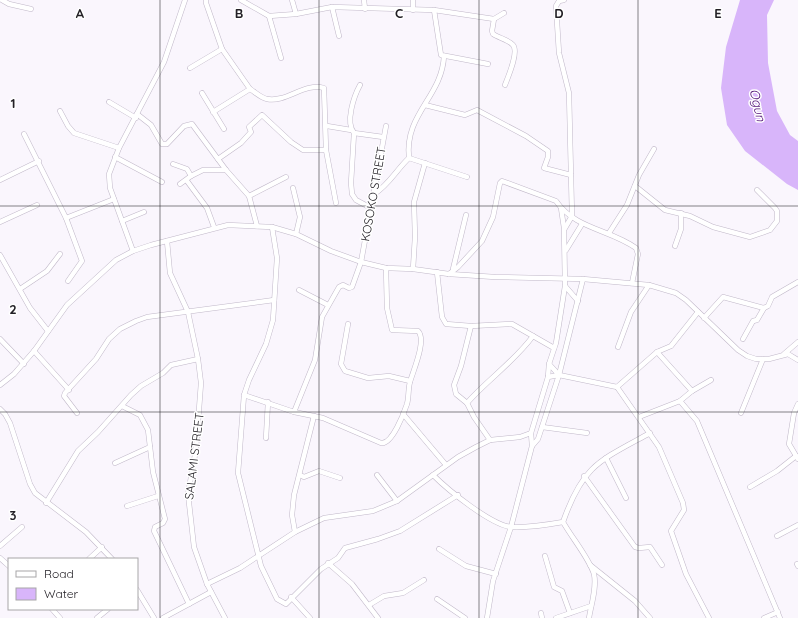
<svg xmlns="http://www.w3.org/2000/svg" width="798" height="618" viewBox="0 0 798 618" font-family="Quicksand,sans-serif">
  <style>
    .water { fill: #d8b5fa }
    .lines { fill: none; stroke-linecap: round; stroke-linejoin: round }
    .minor-casing { stroke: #c1b8c9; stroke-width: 5.5 }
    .minor { stroke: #fff; stroke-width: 4.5 }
    .grid { fill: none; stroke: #232026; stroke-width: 1; stroke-opacity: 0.55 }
    .labels { text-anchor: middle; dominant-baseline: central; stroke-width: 3; stroke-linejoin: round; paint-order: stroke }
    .street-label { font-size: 12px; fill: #232026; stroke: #fff }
    .water-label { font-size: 13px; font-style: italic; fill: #4f0f75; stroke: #fff }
    .grid-label { font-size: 13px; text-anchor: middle; font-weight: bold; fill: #232026; stroke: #fff; stroke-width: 3; stroke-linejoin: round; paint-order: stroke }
  </style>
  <rect width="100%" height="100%" fill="#faf6fd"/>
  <!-- water -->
  <path class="water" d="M740 0H774L767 15 768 63 777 111 790 135 798 141V190L787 184 745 151 727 125 721 88 726 47Z"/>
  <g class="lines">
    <defs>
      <g id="minor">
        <path d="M2 0 9 4 31 9"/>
        <path d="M206 0V3L222 49 250 89 213 112"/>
        <path d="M241 0 269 16 296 14 332 7 434 10 494 19 504 13"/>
        <path d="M292 0 296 14"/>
        <path d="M364 0 365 9"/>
        <path d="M564 0 559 1 556 6 559 53 569 93 572 216 565 228"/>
        <path d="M332 7 339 36"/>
        <path d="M413 10V0"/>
        <path d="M434 10 441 55 488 64"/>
        <path d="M269 16 281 58"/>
        <path d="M494 19 492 31 493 34C499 38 509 40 513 45 519 52 508 77 505 85"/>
        <path d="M190 68 222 49"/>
        <path d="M360 85C354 96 345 122 354 133L351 183 352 194 356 200 371 208"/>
        <path d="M250 89C255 92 261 98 267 99 286 103 305 82 324 88L326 150"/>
        <path d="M202 93 224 129"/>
        <path d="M109 102 136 118"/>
        <path d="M425 105 465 115 477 110 526 136 548 151V157L544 168 571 175"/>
        <path d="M60 111 68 126 74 133 119 148"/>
        <path d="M137 114 151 125 162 144H167L184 126 192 124 226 170 249 196 257 226"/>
        <path d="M327 126 351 130"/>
        <path d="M354 133 383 137"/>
        <path d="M24 134 66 218 114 199"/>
        <path d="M115 157 162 182"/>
        <path d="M409 158 467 177"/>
        <path d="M218 159 241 143 251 132 249 127 262 115 291 142 303 150H326L336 203"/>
        <path d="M173 164 187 169 191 176"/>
        <path d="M0 180 39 161"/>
        <path d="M187 181 207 208 214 227"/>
        <path d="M180 184 191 176 203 170H226"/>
        <path d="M635 186 665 210 690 216 713 227 750 237 770 230 777 221V211L775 208 757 190"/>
        <path d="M293 188 300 217 296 234"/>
        <path d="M374 194C388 186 397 169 409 158 404 114 442 97 444 56"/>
        <path d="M249 196 286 177"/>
        <path d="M66 218 82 261 68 281"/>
        <path d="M122 221 144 212"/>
        <path d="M0 222 37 205"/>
        <path d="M272 227 277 258 273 320 266 344 249 380 244 395 238 473 261 566 277 599 286 604 321 569 338 558 345 548 378 539 400 531 458 495"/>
        <path d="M609 233 627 205 639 175 654 149"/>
        <path d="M167 241 170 273 188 312 198 359 201 383 196 449 188 494 194 547 207 584 225 618"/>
        <path d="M675 246 681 229V213"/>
        <path d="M566 250 582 224"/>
        <path d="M133 251 110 188 109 174 119 148 164 62 185 0"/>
        <path d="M0 255 30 308 48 331"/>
        <path d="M413 269 415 237 414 202 425 163"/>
        <path d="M453 269 466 215"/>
        <path d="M437 272 442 317 446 324 471 326 512 324 554 348"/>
        <path d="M449 274 458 267 482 241 493 217 500 183 502 181 556 201C575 229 609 229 636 248L638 254 632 283"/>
        <path d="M565 286 578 301"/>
        <path d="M20 289 47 271 60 254"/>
        <path d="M299 290 328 305"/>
        <path d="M704 318 723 297 764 308"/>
        <path d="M348 324 341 364 345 371 368 378 389 376 410 381"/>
        <path d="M471 326 461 366 454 385 456 394 467 403 474 417 490 440"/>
        <path d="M0 339 24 364"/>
        <path d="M743 339 753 321 757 320 764 308 768 306 772 297 798 282"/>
        <path d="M618 347 631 312 649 285"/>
        <path d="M34 351 69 390"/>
        <path d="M657 352 692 391"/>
        <path d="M784 354 798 342"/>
        <path d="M559 375 617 387 657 352 671 346 698 312"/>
        <path d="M548 377 559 375 549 364"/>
        <path d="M0 385 14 374 34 351 67 305 116 260 133 251 151 245 228 225 272 227 296 234 331 251 361 262 386 268 413 269 449 274 495 277 583 279 649 285 676 293 686 300 738 350 747 356 756 359H769L788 354 798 360"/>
        <path d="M617 387 659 447 683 503 684 510 671 531 686 574 709 618"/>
        <path d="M244 395 294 412 323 418 381 443C392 445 404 413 407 404 409 397 408 389 410 382 413 371 427 340 418 331L392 330 387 308 386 268"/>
        <path d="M680 401 697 421 780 618"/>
        <path d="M467 403C488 379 514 362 533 336"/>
        <path d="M798 404 794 413 789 444 798 459"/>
        <path d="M122 406 140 415 148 430 153 472 165 519 163 523 155 527 154 531 189 604"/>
        <path d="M0 409 5 414 10 423 30 484 35 493 86 532 112 559"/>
        <path d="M294 412 315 360 322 317 339 287 343 285 349 288 352 287 361 262 386 126"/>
        <path d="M77 413 64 396 65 393 96 359 109 339 120 329 136 321 147 317 274 300"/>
        <path d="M741 413 763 359"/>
        <path d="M403 414 446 465"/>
        <path d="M639 417 680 401 692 391 711 380"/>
        <path d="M542 427 587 433"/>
        <path d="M266 438 268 402"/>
        <path d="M532 446 531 433 548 377 549 364 556 343 565 286 564 228 561 208"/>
        <path d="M606 458 626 498"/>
        <path d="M115 463 150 447"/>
        <path d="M300 475 304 477 319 471 340 478"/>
        <path d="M377 475 397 501"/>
        <path d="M433 475C448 490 491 525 511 527 528 528 546 525 563 522"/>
        <path d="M584 476 635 547 639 548 650 547 662 565"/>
        <path d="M750 487 777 471 796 456"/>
        <path d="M46 503 78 451 98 432 131 395 141 386 163 373 171 365 198 359"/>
        <path d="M127 506 158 496"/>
        <path d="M295 532 292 515 294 495 314 416"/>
        <path d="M777 536 798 525"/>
        <path d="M0 546 22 527"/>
        <path d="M439 549 466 566 496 574"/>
        <path d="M545 556 554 587 562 591 570 613"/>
        <path d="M0 558 9 566"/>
        <path d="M89 559 102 547"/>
        <path d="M328 563 352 584 378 618"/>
        <path d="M797 564 798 566"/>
        <path d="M590 565 635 601 650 618"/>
        <path d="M207 584 240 568 295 532 324 518 373 511 397 501 458 457 476 447 490 440 520 437 531 433"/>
        <path d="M137 590 154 618"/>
        <path d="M291 597 310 618"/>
        <path d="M437 599 465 618"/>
        <path d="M369 605 384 596 403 593 424 580"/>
        <path d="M52 609 60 618"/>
        <path d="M541 613 542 618"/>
        <path d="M97 618 108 609"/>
        <path d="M163 618 211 592"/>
        <path d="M487 618 493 581 511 527 532 446 538 439 559 375 583 279"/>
        <path d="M556 618 591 606"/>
        <path d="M589 618C591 605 597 588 594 574 589 558 572 538 563 522 583 465 599 461 650 433"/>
        <path d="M764 618 778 612"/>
      </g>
    </defs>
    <!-- minor casing -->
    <use href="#minor" class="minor-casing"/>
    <!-- minor -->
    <use href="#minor" class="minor"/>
  </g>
  <!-- grid -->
  <path class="grid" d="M160 0V618M319 0V618M479 0V618M638 0V618M0 206H798M0 412H798"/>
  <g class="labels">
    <!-- street labels -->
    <g class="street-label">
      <text transform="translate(373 194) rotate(-80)">KOSOKO STREET</text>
      <text transform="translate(194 456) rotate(-83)">SALAMI STREET</text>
    </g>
    <!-- water labels -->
    <g class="water-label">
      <text transform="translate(758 105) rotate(77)">Ogun</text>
    </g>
  </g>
  <g class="grid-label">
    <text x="80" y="18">A</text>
    <text x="239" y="18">B</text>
    <text x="399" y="18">C</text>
    <text x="559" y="18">D</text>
    <text x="718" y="18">E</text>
    <text x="13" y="108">1</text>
    <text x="13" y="314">2</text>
    <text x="13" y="520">3</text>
  </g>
  <!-- legend -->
  <rect x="8" y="558" width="130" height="52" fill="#ffffff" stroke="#a7a6a8"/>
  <rect x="16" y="571" width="20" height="6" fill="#ffffff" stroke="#a7a6a8"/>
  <text x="44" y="578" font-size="12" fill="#232026">Road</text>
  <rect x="16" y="588" width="20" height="12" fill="#d8b5fa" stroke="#a7a6a8"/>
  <text x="44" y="598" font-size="12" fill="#232026">Water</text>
</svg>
